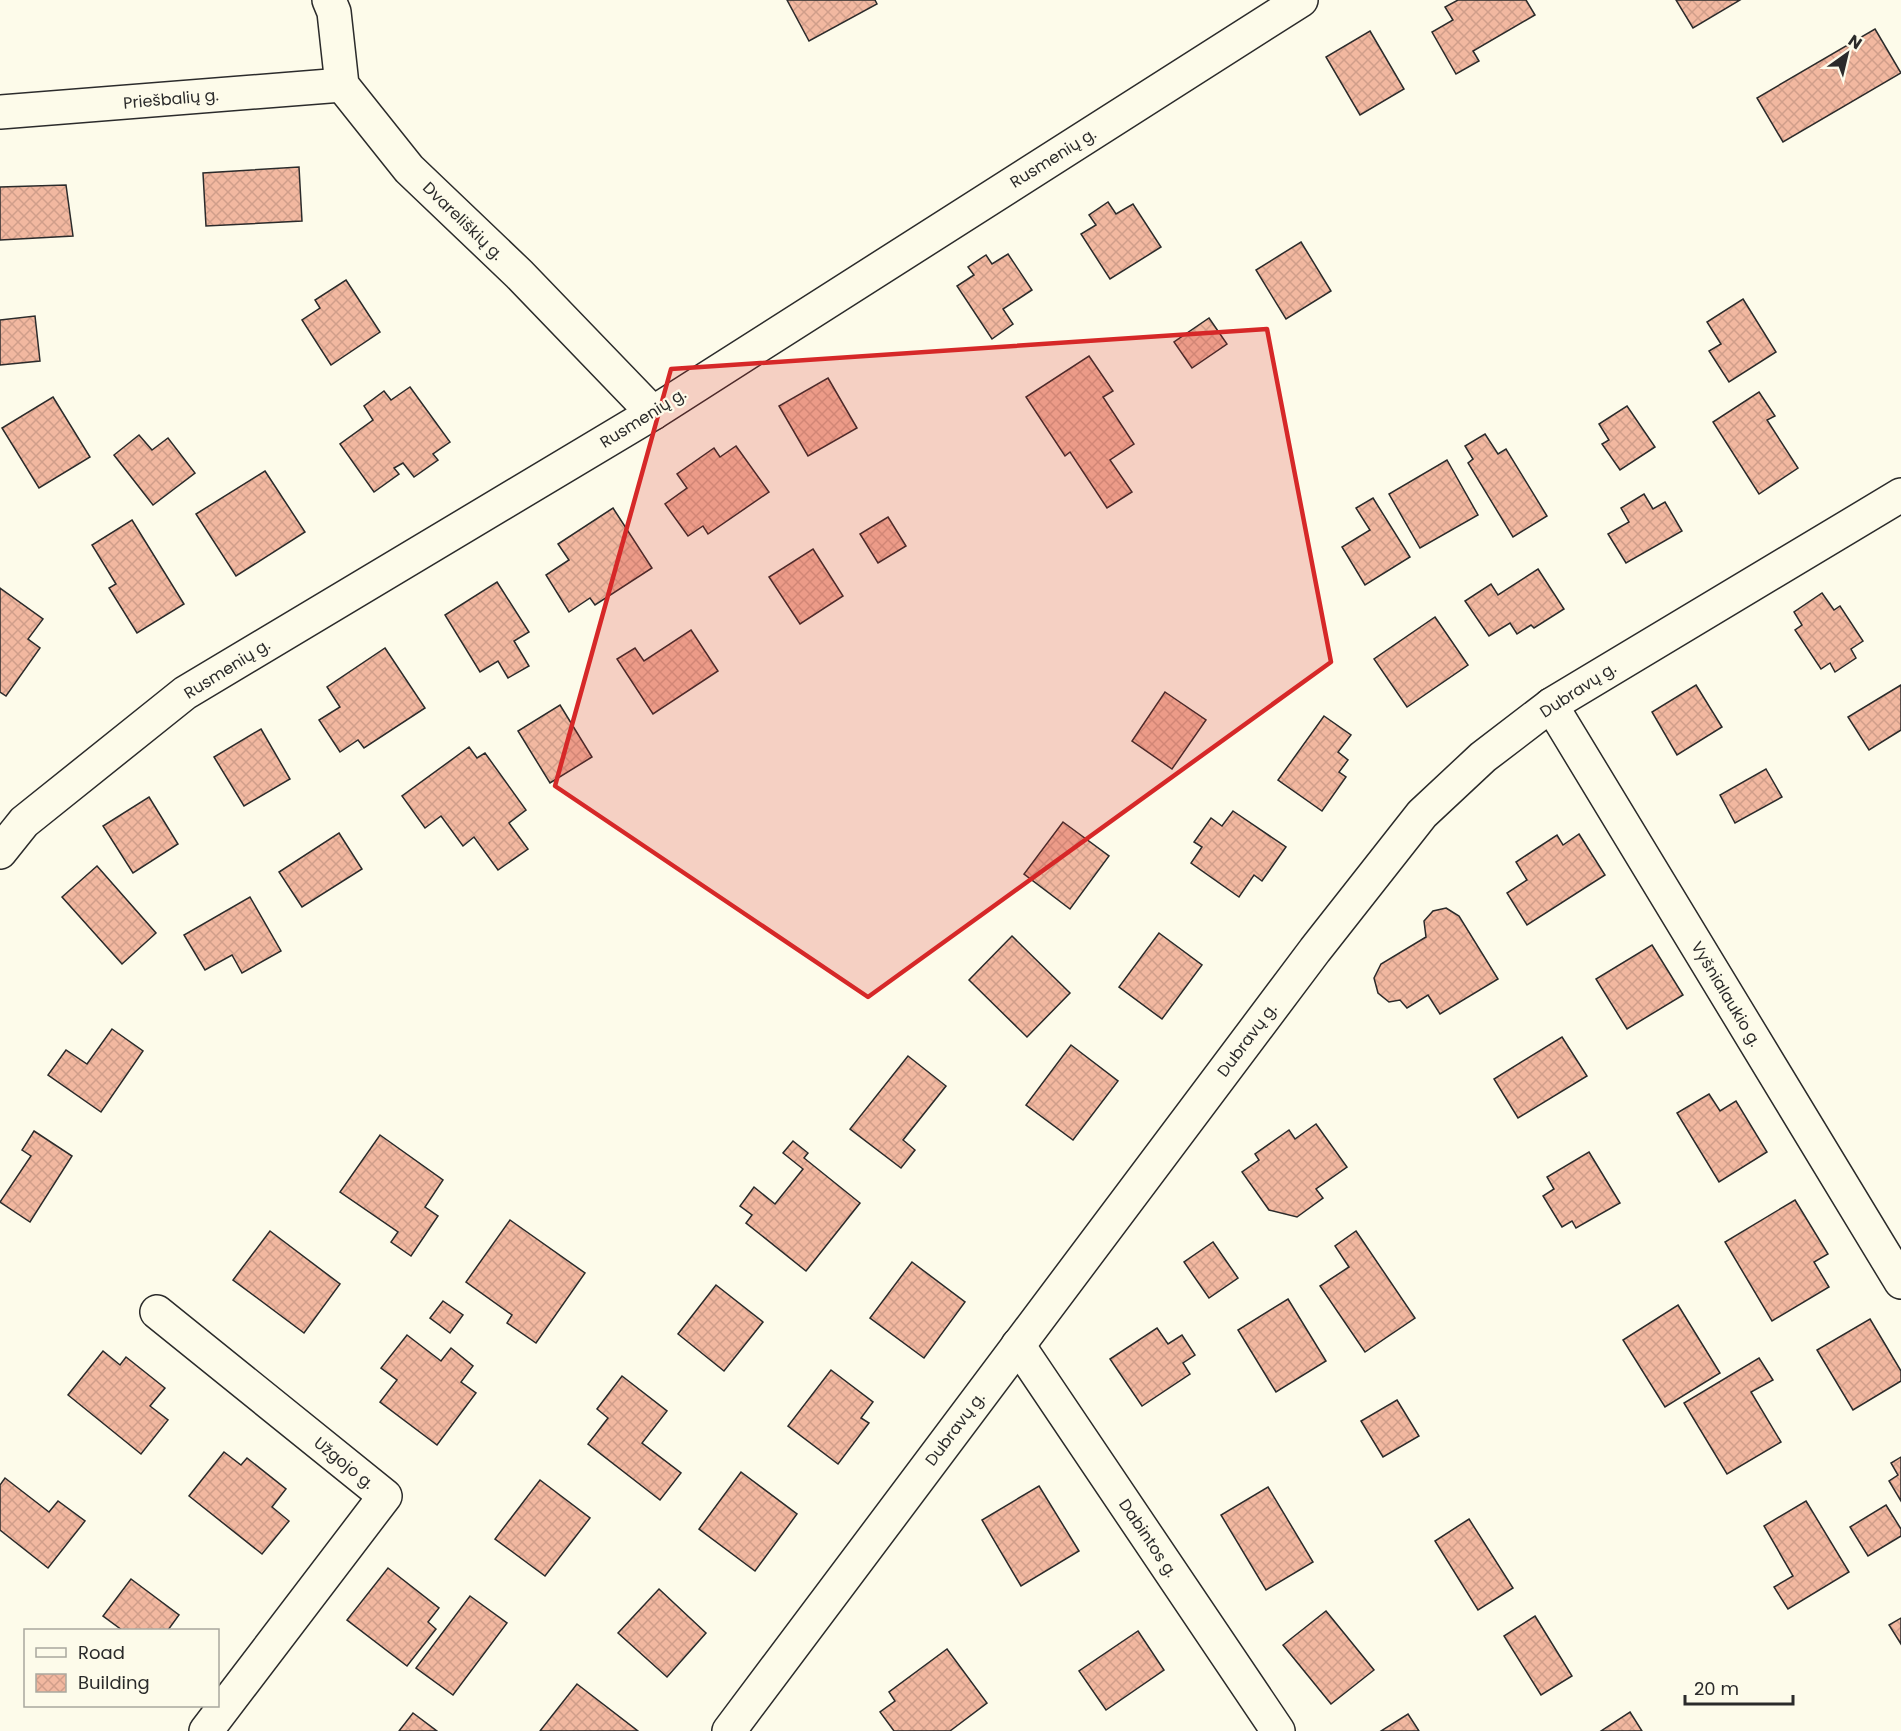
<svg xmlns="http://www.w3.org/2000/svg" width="1901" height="1731" viewBox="0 0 1901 1731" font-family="Poppins,sans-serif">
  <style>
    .building { fill: url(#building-cross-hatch); stroke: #2b2b2b; stroke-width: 1.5 }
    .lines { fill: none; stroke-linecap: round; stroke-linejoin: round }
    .street-casing { stroke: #2b2b2b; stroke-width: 36 }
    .street { stroke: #fdfbea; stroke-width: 33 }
    .marked { fill: #d62828; fill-opacity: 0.2; stroke: #d62828; stroke-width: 4.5; stroke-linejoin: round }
    .labels { text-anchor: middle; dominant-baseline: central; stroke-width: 4.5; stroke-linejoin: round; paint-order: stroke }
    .street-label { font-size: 16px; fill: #2b2b2b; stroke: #fdfbea }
  </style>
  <defs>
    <pattern id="building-cross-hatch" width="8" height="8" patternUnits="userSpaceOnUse" patternTransform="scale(1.5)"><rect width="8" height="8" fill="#f2b8a0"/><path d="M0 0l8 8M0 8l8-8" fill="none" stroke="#d09e8a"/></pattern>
  </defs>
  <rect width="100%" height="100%" fill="#fdfbea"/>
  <!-- building -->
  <g class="building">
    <path d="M787 0H875L877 4 809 41Z"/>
    <path d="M1458 0H1526L1535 15 1473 51 1479 61 1456 74 1432 32 1453 20 1445 7Z"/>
    <path d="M1676 0H1740L1693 28Z"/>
    <path d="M1875 29 1901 73 1783 142 1757 98Z"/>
    <path d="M1370 31 1404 89 1360 115 1326 57Z"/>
    <path d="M299 167 302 221 206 226 203 173Z"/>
    <path d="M66 185 73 236 0 240V187Z"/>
    <path d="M1108 202 1116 214 1133 204 1161 247 1110 279 1081 234 1096 225 1089 215Z"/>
    <path d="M1301 242 1331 291 1286 319 1256 270Z"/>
    <path d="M1008 254 1032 290 1003 309 1013 324 992 339 957 286 974 275 968 267 986 255 992 264Z"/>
    <path d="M346 280 380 332 331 365 302 320 320 308 315 300Z"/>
    <path d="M1743 299 1776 352 1729 382 1709 351 1721 344 1707 322Z"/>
    <path d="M35 316 40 361 0 365V320Z"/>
    <path d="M1209 318 1227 344 1192 368 1174 342Z"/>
    <path d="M1089 356 1113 391 1103 397 1134 444 1110 460 1132 492 1107 508 1070 452 1065 456 1026 397Z"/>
    <path d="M828 378 857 428 808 456 779 406Z"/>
    <path d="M410 387 450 442 433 454 438 460 414 477 403 463 394 468 399 474 374 492 340 444 373 420 364 406 384 391 391 400Z"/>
    <path d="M1759 392 1775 416 1767 420 1798 468 1759 494 1713 422Z"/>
    <path d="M53 397 90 457 39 488 2 428Z"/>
    <path d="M1627 406 1655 447 1620 470 1602 444 1609 440 1599 424Z"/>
    <path d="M1485 434 1498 454 1506 449 1547 516 1513 537 1468 463 1473 459 1465 446Z"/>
    <path d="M139 435 152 450 168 438 195 473 153 505 114 455Z"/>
    <path d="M736 446 769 492 708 534 703 526 688 536 665 504 687 488 677 474 714 448 720 457Z"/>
    <path d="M1447 460 1478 515 1420 548 1389 494Z"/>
    <path d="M265 471 305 532 236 576 196 514Z"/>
    <path d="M1644 494 1653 509 1665 502 1682 531 1626 563 1608 534 1629 522 1621 508Z"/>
    <path d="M1373 498 1410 557 1365 585 1342 547 1370 530 1356 508Z"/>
    <path d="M613 508 652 568 595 605 590 598 569 612 546 575 569 560 558 544Z"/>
    <path d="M888 517 906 546 878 563 860 534Z"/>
    <path d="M132 520 184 604 137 633 109 588 116 584 92 545Z"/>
    <path d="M813 549 843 596 800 624 769 577Z"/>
    <path d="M1538 569 1564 609 1534 628 1531 625 1517 634 1510 623 1489 636 1465 601 1491 584 1498 595Z"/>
    <path d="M497 582 529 632 514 641 529 666 508 678 498 661 480 672 445 615Z"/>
    <path d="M0 588 43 619 28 639 40 648 6 696 0 692Z"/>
    <path d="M1822 593 1834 610 1840 606 1863 641 1851 649 1856 658 1835 672 1830 663 1821 669 1795 630 1802 625 1794 612Z"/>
    <path d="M1435 617 1468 665 1407 707 1374 659Z"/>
    <path d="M691 630 718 671 653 714 617 659 635 648 644 661Z"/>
    <path d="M385 648 425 708 364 748 358 740 340 752 319 720 340 707 327 687Z"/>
    <path d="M1696 685 1722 727 1677 755 1652 712Z"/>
    <path d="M1901 685V730L1869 750 1848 717Z"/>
    <path d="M1165 692 1206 720 1172 769 1132 741Z"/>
    <path d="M560 705 592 757 550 783 518 731Z"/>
    <path d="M1324 716 1351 735 1338 752 1348 760 1339 772 1346 777 1322 811 1278 780Z"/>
    <path d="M261 729 290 779 244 806 214 757Z"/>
    <path d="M469 747 477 758 485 753 526 810 509 823 528 849 498 870 474 837 463 846 441 816 425 828 402 796Z"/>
    <path d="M1766 769 1782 797 1735 823 1720 795Z"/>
    <path d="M149 797 178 844 133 873 103 826Z"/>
    <path d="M1233 811 1286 847 1262 881 1254 875 1239 897 1191 863 1202 847 1194 842 1211 818 1222 826Z"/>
    <path d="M1063 822 1109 856 1070 909 1024 874Z"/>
    <path d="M339 833 362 869 302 907 279 872Z"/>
    <path d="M1579 834 1605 875 1527 925 1507 893 1527 880 1516 862 1557 835 1563 845Z"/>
    <path d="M97 866 156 933 122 964 62 897Z"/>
    <path d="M250 897 281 951 242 973 232 955 205 970 184 935Z"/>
    <path d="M1446 908 1459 916 1498 979 1440 1014 1428 995 1407 1008 1400 1000 1389 1002 1378 993 1374 978 1381 964 1426 937 1424 921 1433 911Z"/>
    <path d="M1159 933 1202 965 1162 1019 1119 987Z"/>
    <path d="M1012 936 1070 993 1027 1037 969 980Z"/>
    <path d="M1652 945 1683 995 1627 1029 1596 979Z"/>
    <path d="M112 1029 143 1051 101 1112 48 1075 66 1050 87 1064Z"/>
    <path d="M1562 1037 1587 1076 1518 1118 1494 1079Z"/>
    <path d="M1071 1045 1118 1081 1073 1140 1026 1105Z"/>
    <path d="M908 1056 946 1086 903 1140 915 1150 901 1168 850 1129Z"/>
    <path d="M1709 1094 1720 1111 1736 1101 1767 1152 1719 1182 1677 1113Z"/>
    <path d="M1316 1124 1347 1167 1316 1189 1323 1198 1297 1217 1269 1210 1242 1172 1259 1160 1255 1154 1289 1130 1295 1139Z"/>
    <path d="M34 1131 72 1156 30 1222 0 1202 31 1156 22 1150Z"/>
    <path d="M380 1135 443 1180 425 1207 438 1216 411 1256 391 1242 398 1232 340 1192Z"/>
    <path d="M793 1141 808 1153 804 1158 860 1203 806 1271 746 1223 752 1215 740 1206 754 1187 775 1204 803 1169 783 1153Z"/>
    <path d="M1589 1152 1620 1203 1576 1228 1572 1221 1562 1227 1543 1196 1554 1189 1547 1177Z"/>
    <path d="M1795 1200 1828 1254 1814 1262 1829 1287 1772 1321 1725 1242Z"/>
    <path d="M510 1220 585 1273 536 1343 507 1323 512 1315 466 1282Z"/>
    <path d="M270 1231 340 1284 304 1333 233 1280Z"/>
    <path d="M1356 1231 1415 1318 1365 1352 1320 1286 1349 1267 1335 1246Z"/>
    <path d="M1213 1242 1238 1278 1209 1298 1184 1262Z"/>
    <path d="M912 1262 965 1302 924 1358 870 1318Z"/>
    <path d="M716 1285 763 1322 724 1371 678 1334Z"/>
    <path d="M1288 1299 1326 1361 1276 1392 1238 1330Z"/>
    <path d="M443 1301 463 1315 450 1333 430 1318Z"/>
    <path d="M1678 1305 1720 1373 1665 1407 1623 1340Z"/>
    <path d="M1870 1319 1901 1371V1381L1853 1410 1817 1350Z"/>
    <path d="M1157 1328 1168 1344 1182 1335 1195 1355 1183 1363 1190 1374 1142 1406 1110 1359Z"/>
    <path d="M407 1335 441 1361 451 1348 473 1366 461 1382 476 1393 437 1445 380 1402 397 1380 381 1368Z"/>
    <path d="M103 1351 120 1365 126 1357 165 1388 150 1406 168 1420 141 1454 68 1395Z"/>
    <path d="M1759 1358 1773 1380 1751 1392 1781 1442 1727 1474 1684 1403Z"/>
    <path d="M831 1370 873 1402 861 1418 869 1423 838 1464 788 1426Z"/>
    <path d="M622 1376 667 1411 642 1443 681 1473 660 1500 588 1444 608 1418 597 1409Z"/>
    <path d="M1397 1400 1419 1436 1383 1457 1361 1421Z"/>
    <path d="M224 1452 241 1465 247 1458 286 1489 272 1507 289 1521 262 1554 189 1496Z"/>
    <path d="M1901 1457V1501L1889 1481 1898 1475 1891 1463Z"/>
    <path d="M741 1472 797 1514 755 1571 699 1529Z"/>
    <path d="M5 1478 49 1512 58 1501 85 1521 48 1568 0 1530V1485Z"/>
    <path d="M540 1480 590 1518 545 1576 495 1539Z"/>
    <path d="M1039 1486 1079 1551 1021 1586 982 1520Z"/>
    <path d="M1268 1487 1313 1562 1266 1590 1221 1515Z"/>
    <path d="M1806 1501 1849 1572 1788 1609 1774 1587 1793 1576 1764 1526Z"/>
    <path d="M1886 1505 1901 1529V1536L1868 1556 1850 1527Z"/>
    <path d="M1469 1519 1513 1588 1478 1610 1435 1541Z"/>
    <path d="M388 1568 439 1608 428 1622 436 1629 407 1666 347 1620Z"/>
    <path d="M131 1579 179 1615 168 1630H122L103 1616Z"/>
    <path d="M659 1589 706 1633 667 1677 618 1633Z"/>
    <path d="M470 1596 507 1623 453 1695 416 1668Z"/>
    <path d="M1326 1611 1374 1670 1331 1704 1283 1645Z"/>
    <path d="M1535 1616 1572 1676 1541 1695 1504 1636Z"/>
    <path d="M1901 1618V1644L1889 1625Z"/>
    <path d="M1138 1631 1164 1670 1106 1710 1079 1671Z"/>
    <path d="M947 1649 987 1703 950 1731H894L880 1712 895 1701 889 1692Z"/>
    <path d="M577 1684 638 1731H540Z"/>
    <path d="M1630 1712 1642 1731H1601Z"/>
    <path d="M413 1713 437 1731H399Z"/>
    <path d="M1408 1714 1419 1731H1381Z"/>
  </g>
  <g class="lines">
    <defs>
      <g id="street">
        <path d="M329 0 334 12 342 85 409 169 519 274 653 413"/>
        <path d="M0 112 342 85"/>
        <path d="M1551 705 1901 1282"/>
        <path d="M0 852 24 822 185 693 653 413 1301 0"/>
        <path d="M157 1312 385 1496 206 1731"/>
        <path d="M1018 1345 1278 1731"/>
        <path d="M729 1731 1315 950 1422 814 1483 757 1551 705 1901 495"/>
      </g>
    </defs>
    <!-- street casing -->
    <use href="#street" class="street-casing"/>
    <!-- street -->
    <use href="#street" class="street"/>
  </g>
  <!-- marked area -->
  <path class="marked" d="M1267 329 1331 662 868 997 555 786 671 369Z"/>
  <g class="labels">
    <!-- street labels -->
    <g class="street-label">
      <text transform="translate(171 99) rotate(-5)">Priešbalių g.</text>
      <text transform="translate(1053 158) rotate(-32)">Rusmenių g.</text>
      <text transform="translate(463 221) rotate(44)">Dvareliškių g.</text>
      <text transform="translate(643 418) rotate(-32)">Rusmenių g.</text>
      <text transform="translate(227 669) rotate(-32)">Rusmenių g.</text>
      <text transform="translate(1578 690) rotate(-33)">Dubravų g.</text>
      <text transform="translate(1726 994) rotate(59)">Vyšnialaukio g.</text>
      <text transform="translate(1247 1040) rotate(-53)">Dubravų g.</text>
      <text transform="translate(955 1429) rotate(-53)">Dubravų g.</text>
      <text transform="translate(344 1463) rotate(39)">Užgojo g.</text>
      <text transform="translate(1148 1538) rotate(56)">Dabintos g.</text>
    </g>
  </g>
  <!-- legend -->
  <rect x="24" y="1629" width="195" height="78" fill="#fdfbea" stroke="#a9a89e" stroke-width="1.5"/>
  <rect x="36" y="1648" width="30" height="9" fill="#fdfbea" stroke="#a9a89e" stroke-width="1.5"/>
  <text x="78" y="1659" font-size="18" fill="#2b2b2b">Road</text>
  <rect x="36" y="1674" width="30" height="18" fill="url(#building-cross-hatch)" stroke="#a9a89e" stroke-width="1.5"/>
  <text x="78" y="1689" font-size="18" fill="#2b2b2b">Building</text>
  <!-- north arrow -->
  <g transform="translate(1847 54) rotate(34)" stroke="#fdfbea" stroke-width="4.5" paint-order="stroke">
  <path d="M0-4.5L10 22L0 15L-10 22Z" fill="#2b2b2b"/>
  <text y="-9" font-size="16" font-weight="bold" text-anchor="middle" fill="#2b2b2b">N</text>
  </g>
  <!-- scale -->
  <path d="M1685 1695v9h108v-9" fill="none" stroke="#2b2b2b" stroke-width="3"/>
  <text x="1694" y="1695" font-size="18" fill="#2b2b2b" stroke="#fdfbea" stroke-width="4.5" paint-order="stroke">20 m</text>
</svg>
